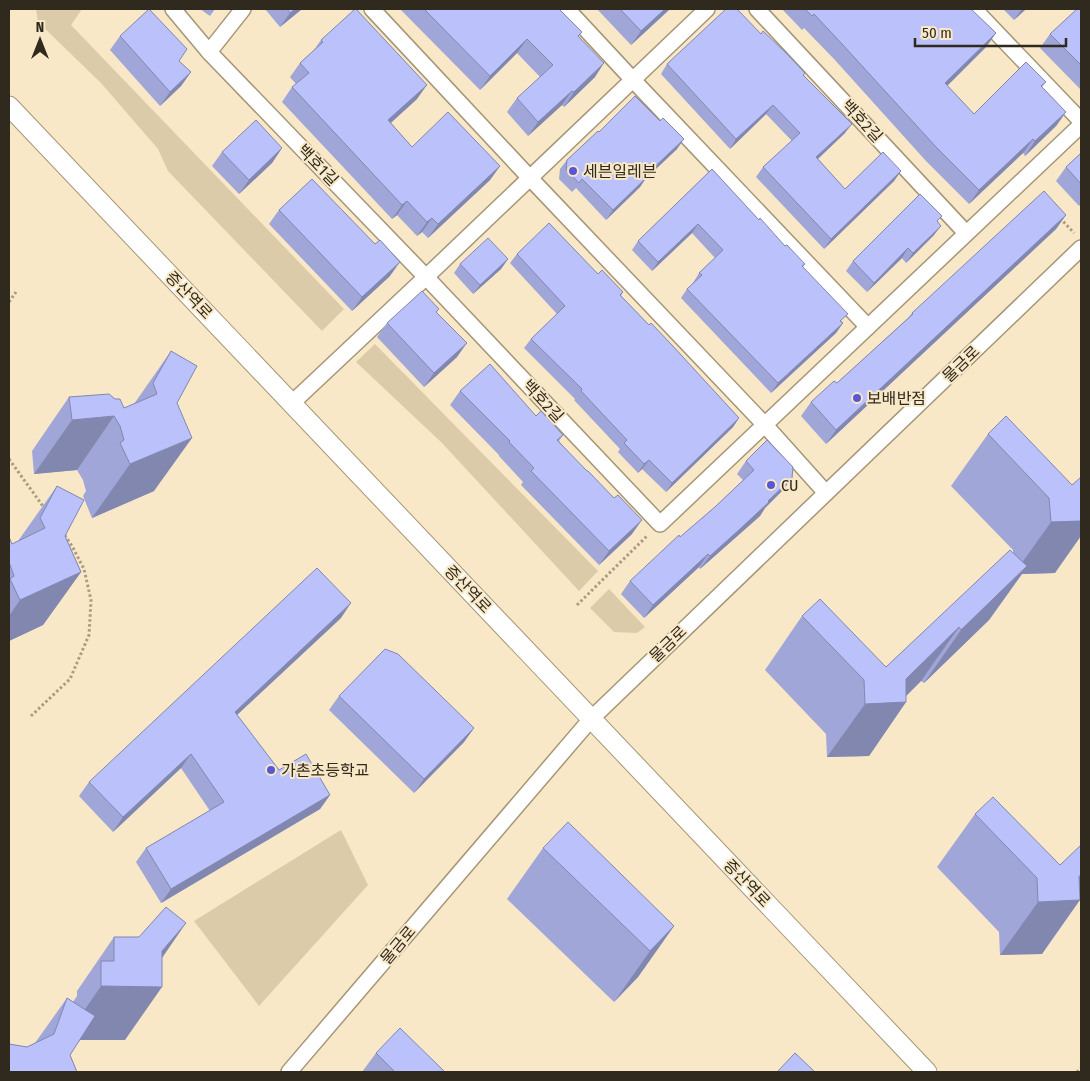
<svg xmlns="http://www.w3.org/2000/svg" width="1090" height="1081" viewBox="0 0 1090 1081" font-family="'Fira Sans Condensed','Noto Sans KR',sans-serif">
  <style>
    .green { fill: #dbcba8 }
    .lines { fill: none; stroke-linecap: round; stroke-linejoin: round }
    .minor-casing { stroke: #a49677; stroke-width: 18 }
    .tertiary-casing { stroke: #a49677; stroke-width: 21 }
    .path { stroke: #a89c83; stroke-width: 3; stroke-dasharray: 2.5 2.5; stroke-linecap: butt }
    .minor { stroke: #fff; stroke-width: 15 }
    .tertiary { stroke: #fff; stroke-width: 19 }
    .wall { fill: #a0a6d8 }
    .shaded-wall { fill: #8287b0 }
    .building { fill: #bac1fb; stroke: #8287b0 }
    .poi-dot { fill: #5a58d0; stroke: #f8e8c7; stroke-width: 2 }
    .labels { text-anchor: middle; dominant-baseline: central; stroke-width: 4; stroke-linejoin: round; paint-order: stroke }
    .street-label { font-size: 16px; fill: #302a1e; stroke: #f8e8c7 }
    .poi-label { font-size: 16px; fill: #302a1e; stroke: #f8e8c7; text-anchor: start }
  </style>
  <rect width="100%" height="100%" fill="#f8e8c7"/>
  <!-- green -->
  <g class="green">
    <path d="M36 9H82L71 25 344 309 322 331 168 171 158 149 101 83 38 22Z"/>
    <path d="M375 344 598 571 579 591 442 443 356 362Z"/>
    <path d="M609 589 645 627 637 633 614 632 590 608Z"/>
    <path d="M341 830 368 885 259 1006 194 921Z"/>
  </g>
  <g class="lines">
    <defs>
      <g id="minor">
        <path d="M173 9 209 52 426 277 660 524 1081 125"/>
        <path d="M372 9 530 178 765 425 826 493"/>
        <path d="M567 9 633 80 868 327"/>
        <path d="M757 9 966 233"/>
        <path d="M974 9 1081 121"/>
        <path d="M209 52 243 9"/>
        <path d="M292 403 426 277 707 9"/>
        <path d="M289 1072 591 719 1081 248"/>
      </g>
      <path id="tertiary" d="M9 106 927 1072"/>
    </defs>
    <!-- minor casing -->
    <use href="#minor" class="minor-casing"/>
    <!-- tertiary casing -->
    <use href="#tertiary" class="tertiary-casing"/>
    <!-- path -->
    <g class="path">
      <path d="M1060 218 1074 233"/>
      <path d="M9 302 16 292"/>
      <path d="M9 459 45 509"/>
      <path d="M577 605 648 535"/>
      <path d="M31 716 70 679 89 635 91 600 84 569 72 546 64 534"/>
      <path d="M1077 1072 1081 1068"/>
    </g>
    <!-- minor -->
    <use href="#minor" class="minor"/>
    <!-- tertiary -->
    <use href="#tertiary" class="tertiary"/>
  </g>
  <!-- wall -->
  <g class="wall">
    <path d="M200 9H215L210 16Z"/>
    <path d="M265 9H302L280 27Z"/>
    <path d="M400 9H559L579 36 595 77 564 107 562 105 528 136 507 112 517 98 540 77 517 53 480 90Z"/>
    <path d="M597 9H670L631 45Z"/>
    <path d="M782 9H971L996 33 986 47 947 86 974 114 1046 82 1042 87 1066 112 1056 126 1025 156 1023 153 969 204 926 161 834 59 804 28 802 30Z"/>
    <path d="M1003 9H1026L1014 20Z"/>
    <path d="M1077 9H1081V90L1040 48 1050 34Z"/>
    <path d="M761 34 804 75 845 133 818 159 845 189 901 171 894 181 824 249 756 177 763 167 792 141 766 114 730 149 661 74 667 64Z"/>
    <path d="M120 36 179 61 191 72 181 86 160 106 110 50Z"/>
    <path d="M321 40 417 99 391 123 412 147 500 166 490 180 428 238 422 232 417 236 397 215 392 219 282 102 292 87 296 84 290 77 300 63 314 50Z"/>
    <path d="M599 132 677 149 646 178 640 187 606 220 576 188 572 192 559 179 560 169 567 160Z"/>
    <path d="M282 148 272 163 239 194 212 166 222 152Z"/>
    <path d="M1081 153V204L1079 206 1056 181 1066 167Z"/>
    <path d="M712 169 759 220 785 246 805 264 803 267 843 323 836 333 771 393 681 298 687 289 693 283 699 273 715 258 692 233 652 271 632 250 638 241Z"/>
    <path d="M279 210 390 276 352 311 269 224Z"/>
    <path d="M1066 215 1056 229 826 444 801 416 811 402 837 383 908 318 912 313Z"/>
    <path d="M938 222 934 235 906 263 902 258 867 292 846 271 853 261Z"/>
    <path d="M517 254 598 274 623 292 621 296 739 418 733 427 666 492 642 469 638 473 618 452 620 449 574 400 575 399 524 348 531 339 557 314 510 263Z"/>
    <path d="M508 259 501 269 473 294 454 273 460 264Z"/>
    <path d="M439 309 436 313 457 357 424 387 377 337 387 323Z"/>
    <path d="M171 351 177 403 154 491 92 518 83 496 86 491 83 480 77 470 34 474 32 451 69 397 124 408 134 404Z"/>
    <path d="M460 391 536 416 563 435 559 441 632 534 599 565 521 485 523 482 499 456V455L450 405Z"/>
    <path d="M988 434 1072 485 1055 573 1022 574 989 620 924 683 921 681 906 696V702L869 756 827 757 826 734 765 670 802 616 886 667 1013 552V550L951 486Z"/>
    <path d="M746 461 792 478 782 491 765 508 760 516 700 569 699 567 644 618 621 594 630 581 716 506 743 480 737 474Z"/>
    <path d="M57 486 65 536 81 572 43 625 9 641V537L12 544 18 541Z"/>
    <path d="M341 618 237 715 279 770 330 795 320 809 161 903 136 862 146 848 210 811 181 768 113 832 79 796 89 782Z"/>
    <path d="M339 696 474 728 464 742 414 793 329 710Z"/>
    <path d="M975 814 1079 892 1042 954 1000 955 999 932 937 867Z"/>
    <path d="M543 848 674 926 638 977 614 1002 507 899Z"/>
    <path d="M114 937 162 957 125 1040H80L70 1055 77 1072H9V1044L27 1047 35 1043 67 998 73 1002 77 996V991Z"/>
    <path d="M376 1053 445 1072H362Z"/>
  </g>
  <!-- shaded-wall -->
  <g class="shaded-wall">
    <path d="M295 9H302L280 27 290 13Z"/>
    <path d="M665 9H670L631 45 641 31Z"/>
    <path d="M1022 9H1026L1014 20Z"/>
    <path d="M996 33 986 47 935 98 945 83Z"/>
    <path d="M527 39 517 53 480 90 490 76Z"/>
    <path d="M604 63 595 77 564 107 574 92Z"/>
    <path d="M191 72 181 86 160 106 170 92Z"/>
    <path d="M427 85 417 99 378 134 388 120Z"/>
    <path d="M572 91 562 105 528 136 538 122Z"/>
    <path d="M773 105 766 114 730 149 736 139Z"/>
    <path d="M1066 112 1056 126 1025 156 1035 141Z"/>
    <path d="M852 124 845 133 809 167 816 157Z"/>
    <path d="M684 139 677 149 638 186 645 176Z"/>
    <path d="M1033 139 1023 153 969 204 979 190Z"/>
    <path d="M282 148 272 163 239 194 249 180Z"/>
    <path d="M500 166 490 180 428 238 438 224Z"/>
    <path d="M901 171 894 181 824 249 831 239Z"/>
    <path d="M646 178 640 187 606 220 613 210Z"/>
    <path d="M407 201 397 215 392 219 402 205Z"/>
    <path d="M1066 215 1056 229 826 444 836 430Z"/>
    <path d="M432 218 422 232 417 236 427 222Z"/>
    <path d="M698 224 692 233 652 271 658 262Z"/>
    <path d="M941 226 934 235 906 263 913 253Z"/>
    <path d="M908 248 902 258 867 292 874 283Z"/>
    <path d="M508 259 501 269 473 294 480 285Z"/>
    <path d="M400 262 390 276 352 311 362 297Z"/>
    <path d="M843 323 836 333 771 393 778 383Z"/>
    <path d="M467 343 457 357 424 387 434 373Z"/>
    <path d="M114 416 77 470 34 474 72 420Z"/>
    <path d="M739 418 733 427 666 492 672 483Z"/>
    <path d="M192 438 154 491 92 518 130 464Z"/>
    <path d="M649 460 642 469 638 473 644 464Z"/>
    <path d="M792 478 782 491 765 508 760 516 700 569 710 556Z"/>
    <path d="M1081 511V536L1055 573 1022 574 989 620 924 683 961 630 1014 574 1051 522Z"/>
    <path d="M642 520 632 534 599 565 609 551Z"/>
    <path d="M708 554 699 567 644 618 653 605Z"/>
    <path d="M81 572 43 625 9 641V616L20 600Z"/>
    <path d="M351 603 341 618 225 726 235 712Z"/>
    <path d="M959 627 921 681 899 703 906 702 869 756 827 757 865 704 906 679Z"/>
    <path d="M474 728 464 742 414 793 424 779Z"/>
    <path d="M191 754 181 768 113 832 123 817Z"/>
    <path d="M330 795 320 809 161 903 171 889Z"/>
    <path d="M1081 874V889L1076 897 1080 900 1042 954 1000 955 1038 902 1079 877Z"/>
    <path d="M186 923 149 977 162 987 125 1040H64L101 986 162 951Z"/>
    <path d="M674 926 638 977 614 1002 650 951Z"/>
  </g>
  <!-- building -->
  <g class="building">
    <path d="M149 9 187 49 179 61 191 72 170 92 120 36Z"/>
    <path d="M287 9H295L290 13Z"/>
    <path d="M355 9H356L427 85 388 120 412 147 448 112 500 166 438 224 432 218 427 222 407 201 402 205 292 87 309 73 300 63 323 42 321 40Z"/>
    <path d="M424 9H559L582 32 578 36 604 63 574 92 572 91 538 122 517 98 553 65 527 39 490 76Z"/>
    <path d="M620 9H665L641 31Z"/>
    <path d="M726 9H737L761 34 763 31 786 53 805 73 803 75 852 124 816 157 845 189 883 152 901 171 831 239 763 167 800 133 773 105 736 139 667 64Z"/>
    <path d="M805 9H971L996 33 945 83 974 114 1026 62 1046 82 1041 86 1066 112 1035 141 1033 139 979 190 936 147 843 45 814 14 812 16Z"/>
    <path d="M1077 9H1081V65L1050 34Z"/>
    <path d="M635 96 660 121 663 118 684 139 645 176 646 178 613 210 582 179 579 183 566 169 567 160 598 131 599 132Z"/>
    <path d="M256 120 282 148 249 180 222 152Z"/>
    <path d="M1081 153V184L1066 167Z"/>
    <path d="M712 169 759 220 760 218 785 246 787 245 805 264 802 266 848 314 840 321 843 323 778 383 687 289 702 275 699 273 723 250 698 224 658 262 638 241Z"/>
    <path d="M312 179 375 244 380 240 400 262 362 297 279 210Z"/>
    <path d="M1044 191 1066 215 836 430 811 402 834 381 837 383 913 314 912 313Z"/>
    <path d="M920 194 942 216 937 221 941 226 913 253 908 248 874 283 853 261Z"/>
    <path d="M549 223 598 274 602 270 623 292 620 295 649 325 651 323 671 344 739 418 672 483 649 460 644 464 624 443 627 440 581 391 582 389 531 339 565 306 517 254Z"/>
    <path d="M488 238 508 259 480 285 460 264Z"/>
    <path d="M422 291 439 309 436 312 467 343 434 373 387 323Z"/>
    <path d="M171 351 197 366 177 403 192 438 130 464 120 443 124 440 120 426 114 416 72 420 69 397 109 394 115 399H120L124 408 157 394 153 383Z"/>
    <path d="M490 364 536 416 541 411 563 435 557 440 587 471H588L614 498 618 495 642 520 609 551 531 471 534 468 509 442 510 441 460 391Z"/>
    <path d="M1006 416 1072 485 1081 477V521L1051 522 1049 498 988 434Z"/>
    <path d="M767 440 793 467 792 478 768 501 769 502 740 529 710 556 708 554 653 605 630 581 679 535 680 537 716 506 754 470 746 461Z"/>
    <path d="M57 486 84 500 65 536 81 572 20 600 10 579 14 576 9 562V537L12 544 45 528 40 518Z"/>
    <path d="M1010 550 1027 566 961 630 959 627 906 679V702L865 704 864 680 802 616 820 599 886 667Z"/>
    <path d="M317 568 351 603 235 712 279 770 306 754 330 795 171 889 146 848 224 802 191 754 123 817 89 782Z"/>
    <path d="M385 649 398 654 474 728 424 779 339 696Z"/>
    <path d="M993 797 1060 865 1081 845V874L1079 877 1080 900 1038 902 1037 878 975 814Z"/>
    <path d="M568 822 674 926 650 951 543 848Z"/>
    <path d="M166 907 186 923 162 951V987L101 986V961H114V937H139Z"/>
    <path d="M67 998 95 1016 70 1055 77 1072H9V1044L27 1047 54 1034Z"/>
    <path d="M400 1028 445 1072H395L376 1053Z"/>
    <path d="M795 1053 815 1072H777Z"/>
  </g>
  <!-- markers -->
  <g class="poi-dot">
    <circle cx="573" cy="171" r="5"/>
    <circle cx="857" cy="398" r="5"/>
    <circle cx="771" cy="485" r="5"/>
    <circle cx="271" cy="770" r="5"/>
  </g>
  <g class="labels">
    <!-- street labels -->
    <g class="street-label">
      <text transform="translate(862 121) rotate(47)">백호2길</text>
      <text transform="translate(318 165) rotate(46)">백호1길</text>
      <text transform="translate(189 295) rotate(46)">증산역로</text>
      <text transform="translate(961 364) rotate(-44)">물금로</text>
      <text transform="translate(543 401) rotate(47)">백호2길</text>
      <text transform="translate(468 589) rotate(46)">증산역로</text>
      <text transform="translate(668 644) rotate(-44)">물금로</text>
      <text transform="translate(747 883) rotate(46)">증산역로</text>
      <text transform="translate(398 945) rotate(-50)">물금로</text>
    </g>
    <!-- poi labels -->
    <g class="poi-label">
      <text x="583" y="171">세븐일레븐</text>
      <text x="867" y="398">보배반점</text>
      <text x="781" y="485">CU</text>
      <text x="281" y="770">가촌초등학교</text>
    </g>
  </g>
  <!-- border -->
  <rect width="1090" height="1081" fill="none" stroke="#302a1e" stroke-width="20"/>
  <!-- north arrow -->
  <g transform="translate(40 40)" stroke="#f8e8c7" stroke-width="4" paint-order="stroke">
  <path d="M0-4L9 19L0 12L-9 19Z" fill="#302a1e"/>
  <text y="-8" font-size="14" font-weight="bold" text-anchor="middle" fill="#302a1e">N</text>
  </g>
  <!-- scale -->
  <path d="M915 38v8h151v-8" fill="none" stroke="#302a1e" stroke-width="2.5"/>
  <text x="922" y="38" font-size="15" fill="#302a1e" stroke="#f8e8c7" stroke-width="4" paint-order="stroke">50 m</text>
</svg>
